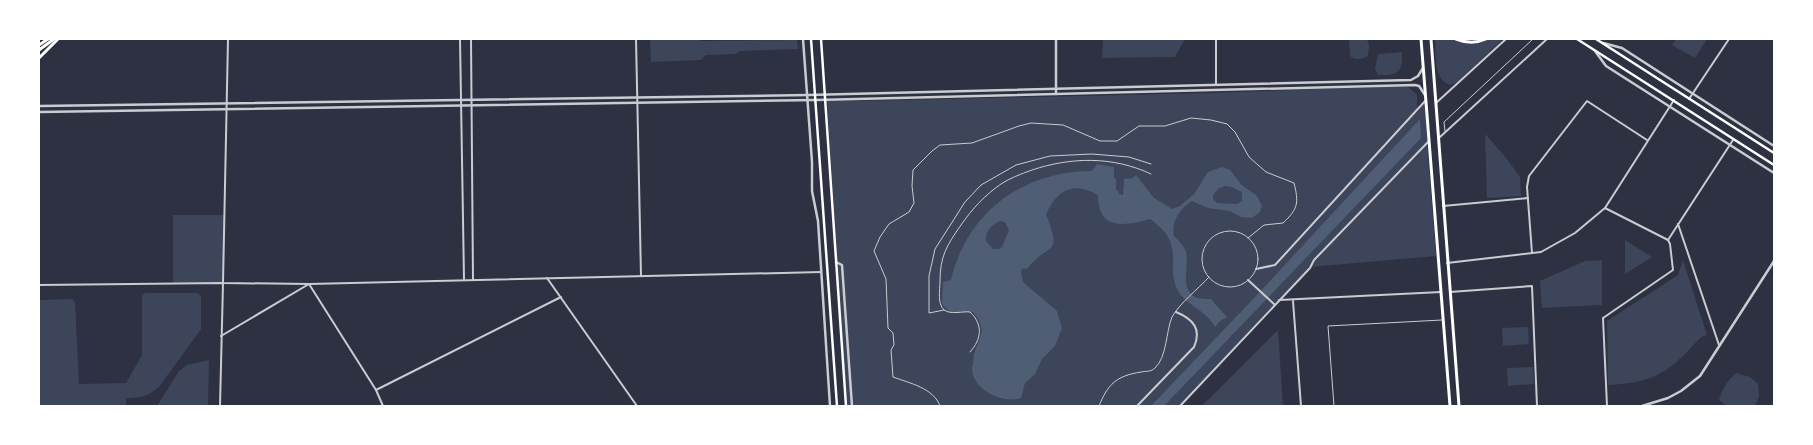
<svg xmlns="http://www.w3.org/2000/svg" width="1813" height="445" viewBox="0 0 1813 445" font-family="'Times New Roman',serif">
  <style>
    .green { fill: #3c4559 }
    .water { fill: #4f5d75; fill-rule: evenodd }
    .lines { fill: none; stroke-linecap: round; stroke-linejoin: round }
    .pedestrian { stroke: #caccd0; stroke-width: 1 }
    .minor { stroke: #caccd0; stroke-width: 2 }
    .tertiary { stroke: #caccd0; stroke-width: 2.5 }
    .secondary { stroke: #fff; stroke-width: 2.5 }
    .trunk { stroke: #fff; stroke-width: 3 }
  </style>
  <rect width="100%" height="100%" fill="#2d3142"/>
  <!-- green -->
  <g class="green">
    <path d="M650 39H700L701 41 797 40 798 49 740 51 736 54 706 55 701 60 651 62Z"/>
    <path d="M1103 39H1185L1175 57 1102 58Z"/>
    <path d="M1349 39H1367L1369 45 1368 56C1361 59 1356 61 1350 56Z"/>
    <path d="M1435 39H1503L1456 83 1450 85C1433 80 1436 53 1435 39Z"/>
    <path d="M1676 39H1707L1695 58 1672 45Z"/>
    <path d="M1402 52C1403 72 1398 76 1378 75L1375 68 1378 54Z"/>
    <path d="M1407 86 1417 95V113L1426 100 1429 141 1427 142 1436 256 1310 267 1180 406H846L827 100 857 101 1209 93Z"/>
    <path d="M1485 134 1503 154 1520 177 1521 196 1487 198Z"/>
    <path d="M173 215H225L223 283H173Z"/>
    <path d="M1625 240 1652 257 1625 274Z"/>
    <path d="M1602 260V305L1542 308 1540 281 1585 261Z"/>
    <path d="M1683 260 1707 335 1701 337C1670 371 1656 383 1608 385L1607 321 1678 275Z"/>
    <path d="M145 293H198L201 296V329L159 387C149 396 140 398 126 398V406H39V300L72 299 75 302 79 384 126 383 142 355V296Z"/>
    <path d="M1528 327 1529 344 1503 346 1502 328Z"/>
    <path d="M1278 330 1283 406H1201L1209 399Z"/>
    <path d="M209 360 208 406H157L179 371 187 365Z"/>
    <path d="M1533 367 1534 384 1508 386 1507 368Z"/>
    <path d="M1736 373 1750 377 1758 384 1759 396 1755 406H1727L1719 400C1722 389 1727 381 1736 373Z"/>
  </g>
  <!-- water -->
  <g class="water">
    <path d="M1420 119 1421 138 1164 406H1151L1255 297Z"/>
    <path d="M1097 164 1114 167V178L1116 179V190L1118 191 1119 194 1123 195 1124 179 1133 178 1136 175 1154 198 1172 209 1180 206 1194 194 1208 172 1222 167 1230 170 1242 185 1257 196 1262 206 1260 212 1252 218 1241 217 1230 211 1208 208 1192 201C1180 209 1171 221 1174 236 1179 241 1184 245 1186 252 1190 265 1179 289 1195 297 1200 299 1207 299 1211 299L1227 317 1220 321 1215 327C1205 308 1184 306 1176 287 1173 279 1173 272 1173 264 1174 242 1168 232 1150 219 1125 226 1098 231 1098 195 1073 181 1058 189 1046 214 1063 258 1049 241 1027 269L1023 268 1021 271 1023 282 1057 311 1062 328 1055 346 1042 359 1035 374 1025 383 1021 398C1004 404 974 391 972 370 971 366 973 367 973 363 974 359 973 355 975 351 982 334 986 328 973 312H950L942 304 943 282 951 280C967 212 1023 171 1092 171ZM1225 186 1232 187 1242 192V201L1237 204 1217 203 1213 199V195L1219 188ZM1000 221 1005 222 1009 230 1002 247 999 249H993L986 241C985 232 991 225 1000 221Z"/>
  </g>
  <g class="lines">
    <!-- pedestrian -->
    <g class="pedestrian">
      <path d="M1445 131 1444 122 1533 39"/>
      <circle cx="1230" cy="259" r="28"/>
      <path d="M944 310 929 313V276L935 249 965 202 981 185 1016 165 1050 156 1092 154 1129 157 1151 164"/>
      <path d="M970 352C982 339 983 324 970 312 963 311 951 315 944 310 937 303 940 290 940 281 940 256 947 245 961 225 972 209 985 195 1001 184 1010 178 1021 174 1032 170 1071 157 1113 156 1151 174"/>
      <path d="M940 406C934 388 909 383 893 377L891 350 894 345 893 333 888 328 886 279 874 251 880 237 889 224 909 212 914 203 912 186 913 170 932 151 940 145 972 143 1019 126 1031 123 1063 125 1100 141H1117L1139 126H1165L1191 118 1211 120 1227 124 1235 132 1249 157 1266 172 1294 183C1299 203 1298 209 1283 223L1264 225 1248 238"/>
      <path d="M1099 406C1108 384 1116 376 1141 372 1146 371 1151 372 1155 368 1167 357 1166 331 1172 317 1179 304 1198 289 1209 277"/>
      <path d="M1334 406 1328 326 1442 320"/>
    </g>
    <!-- minor -->
    <g class="minor">
      <path d="M228 39 223 283 309 284 821 272"/>
      <path d="M460 39 464 279"/>
      <path d="M471 39 473 280"/>
      <path d="M636 39 641 276"/>
      <path d="M1216 39V84"/>
      <path d="M1689 99 1729 39"/>
      <path d="M1436 103 1506 39"/>
      <path d="M1440 137 1547 39"/>
      <path d="M1443 206 1528 198"/>
      <path d="M1605 208 1668 240 1670 244 1673 270 1603 318 1607 406"/>
      <path d="M1678 224 1719 345"/>
      <path d="M1668 240 1733 140"/>
      <path d="M1532 253 1527 187 1529 176 1587 101 1647 140"/>
      <path d="M1447 263 1541 252 1575 233 1605 208 1674 100"/>
      <path d="M1256 269 1275 265 1426 100"/>
      <path d="M547 278 637 406"/>
      <path d="M1248 280 1275 305"/>
      <path d="M39 285 223 283 220 406"/>
      <path d="M1450 292 1532 286 1537 406"/>
      <path d="M1279 300 1441 292"/>
      <path d="M1293 301 1301 406"/>
      <path d="M221 336 309 284 376 390"/>
      <path d="M383 406 376 390 561 297"/>
      <path d="M1137 406 1194 347C1202 329 1193 319 1176 312"/>
      <path d="M1180 406 1310 268 1314 260 1429 141"/>
    </g>
    <!-- tertiary -->
    <g class="tertiary">
      <path d="M803 39 812 162V191L818 221 830 406"/>
      <path d="M1056 39V94"/>
      <path d="M1603 43 1622 48 1774 146"/>
      <path d="M1595 51 1606 66 1774 173"/>
      <path d="M39 106 808 95 1411 80 1418 76 1423 68"/>
      <path d="M39 112 816 100 1415 85 1419 86 1425 95"/>
      <path d="M836 262 842 265 852 406"/>
      <path d="M1642 406 1668 398 1681 391 1700 376 1774 261"/>
    </g>
    <!-- secondary -->
    <g class="secondary">
      <path d="M811 39 837 406"/>
      <path d="M821 39 846 406"/>
      <path d="M1577 39 1774 165"/>
      <path d="M1596 39 1774 153"/>
    </g>
    <!-- trunk -->
    <g class="trunk">
      <path d="M1421 39 1450 406"/>
      <path d="M1431 39 1459 406"/>
      <path d="M1456 39C1466 43 1477 43 1486 39"/>
      <path d="M39 45 48 39"/>
      <path d="M39 50 54 39"/>
      <path d="M39 58 58 39"/>
    </g>
  </g>
  <!-- border -->
  <rect width="1813" height="445" fill="none" stroke="#ffffff" stroke-width="80"/>
</svg>
